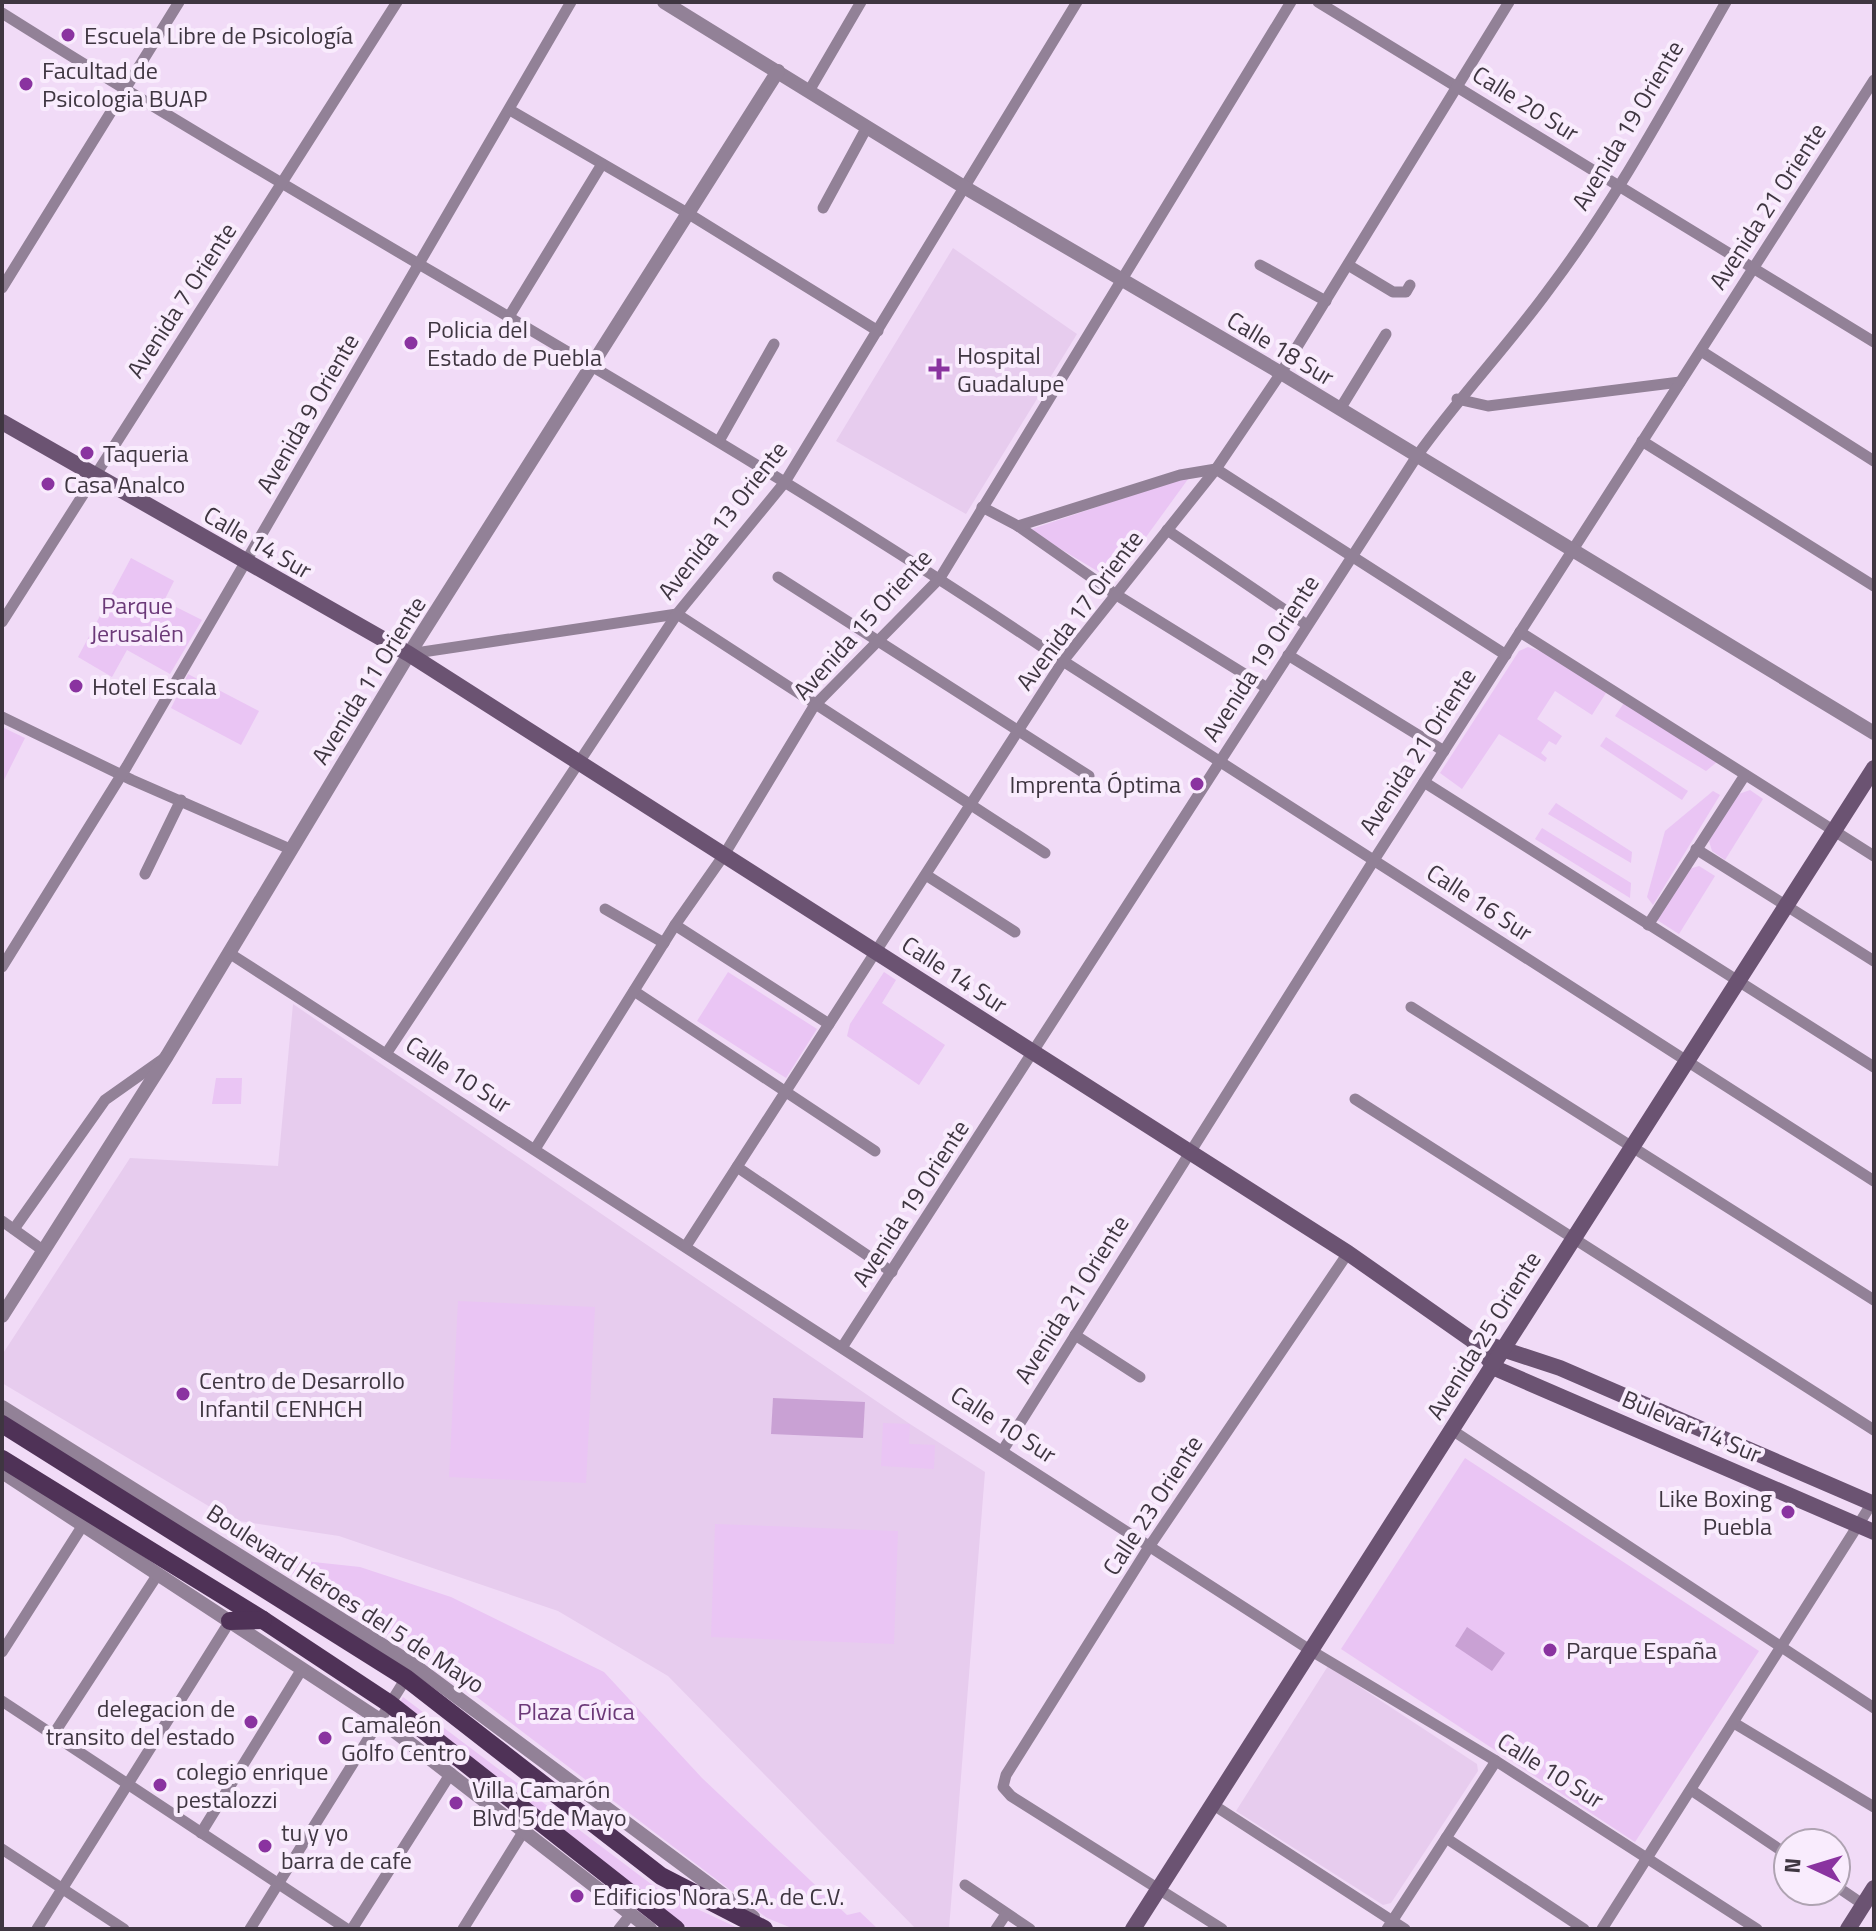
<svg xmlns="http://www.w3.org/2000/svg" width="1876" height="1931" viewBox="0 0 1876 1931" font-family="'Titillium Web',sans-serif">
  <style>
    .built { fill: #e7ccee }
    .green { fill: #eac5f4 }
    .water { fill: #c9a1d4 }
    .lines { fill: none; stroke-linecap: round; stroke-linejoin: round }
    .minor { stroke: #928197; stroke-width: 11 }
    .tertiary { stroke: #928197; stroke-width: 14 }
    .secondary { stroke: #6b5372; stroke-width: 16 }
    .primary { stroke: #4f3257; stroke-width: 18 }
    .poi-dot { fill: #8a33a0; stroke: #f9ecfd; stroke-width: 3 }
    .labels { text-anchor: middle; dominant-baseline: central; stroke-width: 8; stroke-linejoin: round; paint-order: stroke }
    .poi-label { font-size: 24px; fill: #3f3641; stroke: #f9ecfd; text-anchor: start }
    .street-label { font-size: 24px; fill: #3f3641; stroke: #f9ecfd }
    .park-label { font-size: 24px; fill: #6b3978; stroke: #f9ecfd }
  </style>
  <rect width="100%" height="100%" fill="#f1dbf7"/>
  <!-- built -->
  <g class="built">
    <path d="M953 248 1077 334 966 514 836 441Z"/>
    <path d="M293 1004 910 1424 985 1472 949 1929H916L668 1676 558 1611 339 1536 232 1520 2 1383V1355L130 1158 278 1166Z"/>
    <path d="M1328 1666 1477 1764 1478 1771 1391 1903 1383 1905 1236 1811Z"/>
  </g>
  <!-- green -->
  <g class="green">
    <path d="M1191 475 1114 581 1029 530Z"/>
    <path d="M131 558 174 581 164 601 202 620 170 674 127 650 112 677 78 657Z"/>
    <path d="M1528 647 1546 653 1606 693 1592 715 1555 691 1537 719 1562 736 1556 745 1549 741 1541 753 1547 758 1545 762 1499 734 1462 789 1440 773 1519 651Z"/>
    <path d="M188 674 259 711 241 745 171 708Z"/>
    <path d="M1624 703 1717 762 1706 771 1615 716Z"/>
    <path d="M2 727 25 738 2 784Z"/>
    <path d="M1606 737 1688 791 1682 800 1600 746Z"/>
    <path d="M1750 790 1763 799 1725 860 1712 851 1709 841 1736 795Z"/>
    <path d="M1713 791 1720 795 1653 905 1647 897 1665 831Z"/>
    <path d="M1556 803 1632 852 1631 863 1548 814Z"/>
    <path d="M1542 828 1631 883 1630 898 1535 839Z"/>
    <path d="M1699 866 1715 876 1679 934 1657 920 1689 869Z"/>
    <path d="M728 972 817 1029 786 1078 697 1021Z"/>
    <path d="M884 972 896 980 882 1003 945 1045 919 1085 847 1036 850 1024Z"/>
    <path d="M216 1078H242L241 1104H212Z"/>
    <path d="M458 1301 595 1307 586 1483 449 1477Z"/>
    <path d="M883 1423 910 1424 909 1444 935 1445 934 1469 881 1466Z"/>
    <path d="M1465 1458 1759 1651 1635 1842 1341 1649Z"/>
    <path d="M715 1524 898 1531 894 1644 711 1637Z"/>
    <path d="M267 1557 360 1567 451 1597 604 1672 702 1778 847 1915 860 1912 878 1929H794L767 1918 448 1675Z"/>
    <path d="M403 1697 663 1893 740 1929H689L399 1704Z"/>
  </g>
  <!-- water -->
  <g class="water">
    <path d="M773 1398 865 1402 863 1438 771 1434Z"/>
    <path d="M1467 1627 1505 1653 1492 1671 1455 1646Z"/>
  </g>
  <g class="lines">
    <!-- minor -->
    <g class="minor">
      <path d="M1318 2 1874 342"/>
      <path d="M2 13C353 234 719 428 1063 661L1874 1181"/>
      <path d="M809 91 861 2"/>
      <path d="M510 110 689 214 878 331"/>
      <path d="M823 208 867 127"/>
      <path d="M1260 265 1326 301"/>
      <path d="M1348 265 1393 292H1406L1410 285"/>
      <path d="M2 288 179 2"/>
      <path d="M510 315 602 164"/>
      <path d="M1701 351 1874 461"/>
      <path d="M1457 399 1488 406 1680 382"/>
      <path d="M1340 409 1386 334"/>
      <path d="M719 441 774 344"/>
      <path d="M1642 441 1874 586"/>
      <path d="M982 507 1018 526 1115 594 1267 688"/>
      <path d="M1018 526 1180 475 1216 469 1506 655"/>
      <path d="M1167 530 1307 625"/>
      <path d="M778 577 1089 776"/>
      <path d="M2 622 397 2"/>
      <path d="M1520 632 1874 856"/>
      <path d="M409 654 677 614 1045 853"/>
      <path d="M1288 655 1444 751"/>
      <path d="M2 717 132 780 290 849"/>
      <path d="M1424 782 1874 1067"/>
      <path d="M1696 849 1874 961"/>
      <path d="M145 874 181 800"/>
      <path d="M926 875 1015 932"/>
      <path d="M605 909 664 943"/>
      <path d="M675 925 829 1024"/>
      <path d="M1648 925 1745 775"/>
      <path d="M229 953 1310 1650 1496 1761 1757 1929"/>
      <path d="M2 967 127 766 571 2"/>
      <path d="M634 991 875 1151"/>
      <path d="M1411 1007 1874 1300"/>
      <path d="M386 1054 677 614 785 482 1077 2"/>
      <path d="M1355 1099 1874 1430"/>
      <path d="M535 1149 675 925 724 855 814 706 940 578 1291 2"/>
      <path d="M737 1167 892 1272"/>
      <path d="M2 1221 44 1251"/>
      <path d="M14 1229 105 1100 163 1059"/>
      <path d="M686 1246 1063 661 1216 469 1281 373 1509 2"/>
      <path d="M1075 1335 1140 1377"/>
      <path d="M843 1346 1417 456C1459 397 1508 346 1550 288 1617 199 1671 98 1726 2"/>
      <path d="M1452 1430 1874 1708"/>
      <path d="M1003 1450 1374 860 1874 80"/>
      <path d="M2 1652 83 1525"/>
      <path d="M2 1701 347 1929"/>
      <path d="M1734 1723 1874 1807"/>
      <path d="M53 1735 158 1574"/>
      <path d="M1691 1790 1788 1855"/>
      <path d="M1212 1804 1405 1929"/>
      <path d="M201 1833 302 1669"/>
      <path d="M1446 1838 1584 1929"/>
      <path d="M2 1849 124 1929"/>
      <path d="M965 1885 1030 1929"/>
      <path d="M1836 1886 1864 1905"/>
      <path d="M37 1929 230 1621"/>
      <path d="M250 1929 408 1675"/>
      <path d="M352 1929 451 1773"/>
      <path d="M463 1929 525 1829"/>
      <path d="M619 1929 631 1914"/>
      <path d="M996 1929 1006 1914"/>
      <path d="M1222 1929 1011 1796 1003 1787 1006 1775 1149 1547 1348 1253"/>
      <path d="M1387 1929 1496 1761"/>
      <path d="M1602 1929 1874 1500"/>
    </g>
    <!-- tertiary -->
    <g class="tertiary">
      <path d="M664 2 964 187 1281 373 1874 733"/>
      <path d="M2 1316 167 1056 409 654 778 71"/>
      <path d="M2 1407 414 1665 753 1917"/>
      <path d="M2 1472 380 1720 650 1929"/>
    </g>
    <!-- secondary -->
    <g class="secondary">
      <path d="M2 422 409 654 1348 1253 1472 1340 1497 1369 1874 1532"/>
      <path d="M1493 1346 1560 1368 1874 1504"/>
      <path d="M1133 1929 1874 768"/>
      <path d="M1848 1929 1874 1888"/>
    </g>
    <!-- primary -->
    <g class="primary">
      <path d="M2 1424 406 1678 661 1876 764 1929"/>
      <path d="M2 1459 263 1620 390 1704 676 1929"/>
      <path d="M230 1621 263 1620"/>
    </g>
  </g>
  <!-- markers -->
  <g class="poi-dot">
    <circle cx="68" cy="35" r="8"/>
    <circle cx="26" cy="84" r="8"/>
    <circle cx="411" cy="343" r="8"/>
    <path d="M935 357h8v8h8v8h-8v8h-8v-8h-8v-8h8z"/>
    <circle cx="87" cy="453" r="8"/>
    <circle cx="48" cy="484" r="8"/>
    <circle cx="76" cy="686" r="8"/>
    <circle cx="1197" cy="784" r="8"/>
    <circle cx="183" cy="1394" r="8"/>
    <circle cx="1788" cy="1512" r="8"/>
    <circle cx="1550" cy="1650" r="8"/>
    <circle cx="251" cy="1722" r="8"/>
    <circle cx="325" cy="1738" r="8"/>
    <circle cx="160" cy="1785" r="8"/>
    <circle cx="456" cy="1803" r="8"/>
    <circle cx="265" cy="1846" r="8"/>
    <circle cx="577" cy="1896" r="8"/>
  </g>
  <g class="labels">
    <!-- poi labels -->
    <g class="poi-label">
      <text x="84" y="35">Escuela Libre de Psicología</text>
      <text x="42" y="70">Facultad de<tspan x="42" dy="28">Psicologia BUAP</tspan></text>
      <text x="427" y="329">Policia del<tspan x="427" dy="28">Estado de Puebla</tspan></text>
      <text x="957" y="355">Hospital<tspan x="957" dy="28">Guadalupe</tspan></text>
      <text x="103" y="453">Taqueria</text>
      <text x="64" y="484">Casa Analco</text>
      <text x="92" y="686">Hotel Escala</text>
      <text x="1181" y="784" text-anchor="end">Imprenta Óptima</text>
      <text x="199" y="1380">Centro de Desarrollo<tspan x="199" dy="28">Infantil CENHCH</tspan></text>
      <text x="1772" y="1498" text-anchor="end">Like Boxing<tspan x="1772" dy="28">Puebla</tspan></text>
      <text x="1566" y="1650">Parque España</text>
      <text x="235" y="1708" text-anchor="end">delegacion de<tspan x="235" dy="28">transito del estado</tspan></text>
      <text x="341" y="1724">Camaleón<tspan x="341" dy="28">Golfo Centro</tspan></text>
      <text x="176" y="1771">colegio enrique<tspan x="176" dy="28">pestalozzi</tspan></text>
      <text x="472" y="1789">Villa Camarón<tspan x="472" dy="28">Blvd 5 de Mayo</tspan></text>
      <text x="281" y="1832">tu y yo<tspan x="281" dy="28">barra de cafe</tspan></text>
      <text x="593" y="1896">Edificios Nora S.A. de C.V.</text>
    </g>
    <!-- street labels -->
    <g class="street-label">
      <text transform="translate(1526 103) rotate(32)">Calle 20 Sur</text>
      <text transform="translate(1627 125) rotate(-59)">Avenida 19 Oriente</text>
      <text transform="translate(1767 206) rotate(-57)">Avenida 21 Oriente</text>
      <text transform="translate(181 300) rotate(-57)">Avenida 7 Oriente</text>
      <text transform="translate(1281 348) rotate(31)">Calle 18 Sur</text>
      <text transform="translate(307 413) rotate(-60)">Avenida 9 Oriente</text>
      <text transform="translate(722 520) rotate(-52)">Avenida 13 Oriente</text>
      <text transform="translate(258 542) rotate(30)">Calle 14 Sur</text>
      <text transform="translate(1079 610) rotate(-53)">Avenida 17 Oriente</text>
      <text transform="translate(862 624) rotate(-48)">Avenida 15 Oriente</text>
      <text transform="translate(1260 658) rotate(-57)">Avenida 19 Oriente</text>
      <text transform="translate(368 680) rotate(-58)">Avenida 11 Oriente</text>
      <text transform="translate(1417 751) rotate(-57)">Avenida 21 Oriente</text>
      <text transform="translate(1480 902) rotate(33)">Calle 16 Sur</text>
      <text transform="translate(955 974) rotate(33)">Calle 14 Sur</text>
      <text transform="translate(459 1074) rotate(33)">Calle 10 Sur</text>
      <text transform="translate(910 1203) rotate(-57)">Avenida 19 Oriente</text>
      <text transform="translate(1071 1299) rotate(-58)">Avenida 21 Oriente</text>
      <text transform="translate(1483 1335) rotate(-58)">Avenida 25 Oriente</text>
      <text transform="translate(1004 1424) rotate(33)">Calle 10 Sur</text>
      <text transform="translate(1692 1426) rotate(23)">Bulevar 14 Sur</text>
      <text transform="translate(1152 1505) rotate(-57)">Calle 23 Oriente</text>
      <text transform="translate(346 1598) rotate(33)">Boulevard Héroes del 5 de Mayo</text>
      <text transform="translate(1551 1770) rotate(32)">Calle 10 Sur</text>
    </g>
    <!-- park labels -->
    <g class="park-label">
      <text x="137" y="605">Parque<tspan x="137" dy="28">Jerusalén</tspan></text>
      <text x="576" y="1711">Plaza Cívica</text>
    </g>
  </g>
  <!-- border -->
  <rect width="1876" height="1931" fill="none" stroke="#3f3641" stroke-width="8"/>
  <!-- north arrow -->
  <g transform="translate(1812 1867) rotate(274)"><circle r="38" fill="#f9ecfd" stroke="#afa3b2" stroke-width="2"/>
  <path d="M0-6L14 30L0 20L-14 30Z" fill="#8a33a0"/>
  <text y="-12" font-size="22" font-weight="bold" text-anchor="middle" fill="#3f3641">N</text>
  </g>
</svg>
